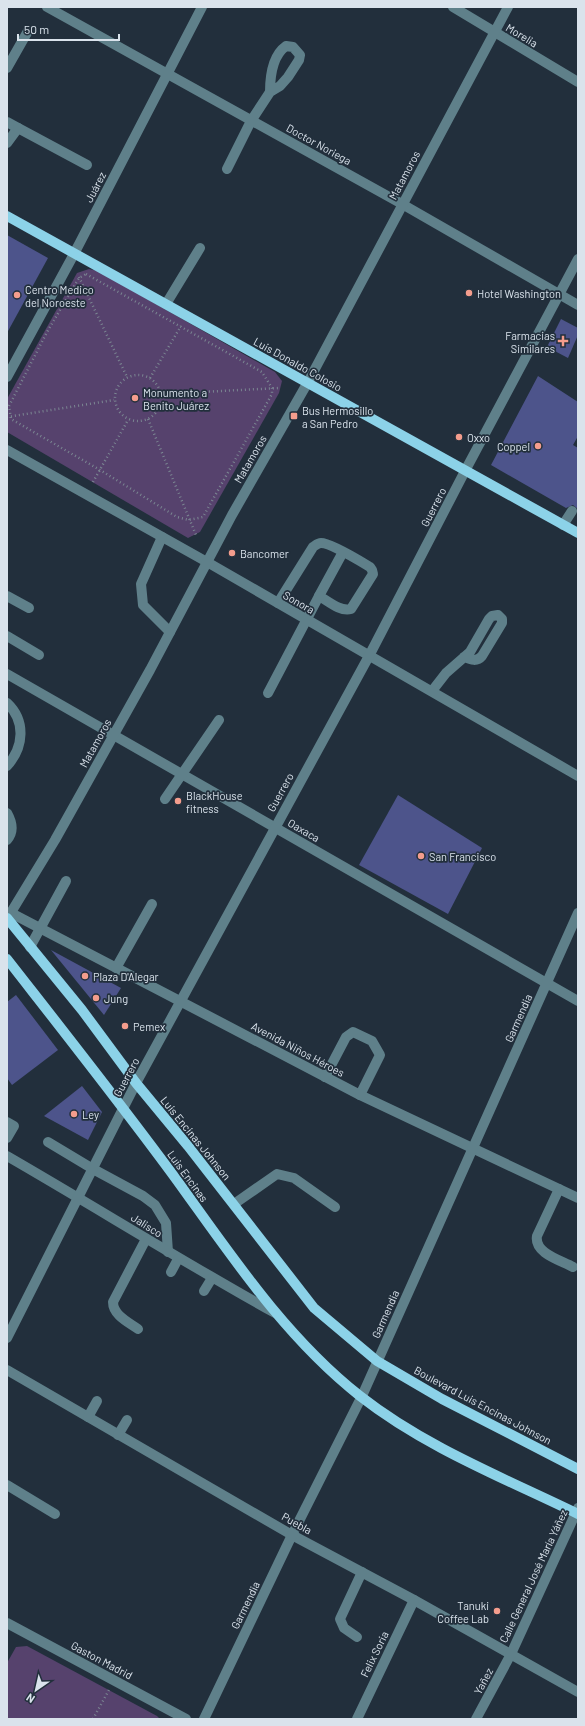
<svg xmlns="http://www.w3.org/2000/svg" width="585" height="1726" viewBox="0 0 585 1726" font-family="Barlow,sans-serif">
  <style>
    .green { fill: #56426d }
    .building { fill: #4d548b }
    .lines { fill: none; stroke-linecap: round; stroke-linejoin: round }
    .path { stroke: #7b8692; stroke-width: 2.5; stroke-dasharray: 1 3; stroke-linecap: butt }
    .minor { stroke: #5f808a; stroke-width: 10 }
    .major { stroke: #8cd2e8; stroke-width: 10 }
    .poi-dot { fill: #f49d8d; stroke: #222f3c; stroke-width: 1.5 }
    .labels { text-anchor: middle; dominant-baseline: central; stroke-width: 3.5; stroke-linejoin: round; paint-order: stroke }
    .street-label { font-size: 11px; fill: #dae3ec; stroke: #222f3c }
    .poi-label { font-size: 11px; fill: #dae3ec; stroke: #222f3c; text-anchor: start }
  </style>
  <rect width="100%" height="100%" fill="#222f3c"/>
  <!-- green -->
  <g class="green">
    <path d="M89 269 98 271 275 372 282 381 279 393 200 532 188 538 7 432V399L77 273Z"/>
    <path d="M27 1646 157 1716 160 1719H7V1663L16 1647Z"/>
  </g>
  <!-- building -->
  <g class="building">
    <path d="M7 235 48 258 7 333Z"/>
    <path d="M561 319 578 328V335L568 358 547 347Z"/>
    <path d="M538 376 578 402V436L573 445 578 448V509L573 505 566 508 491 465Z"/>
    <path d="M398 795 482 848 448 914 359 865Z"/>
    <path d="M51 950 121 988 104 1015Z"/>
    <path d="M16 995 58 1050 12 1085 7 1078V1002Z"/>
    <path d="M82 1086 102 1112 88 1140 44 1116Z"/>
  </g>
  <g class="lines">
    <!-- path -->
    <g class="path">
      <path d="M86 274 262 372 272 388V394L203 517 189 520 177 517 100 470 11 419 9 406 47 332 79 278Z"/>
      <path d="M79 277 127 377"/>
      <circle cx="138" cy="398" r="23"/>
      <path d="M150 378 181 326"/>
      <path d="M161 394 280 388"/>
      <path d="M7 417 114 400"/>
      <path d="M148 419 196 535"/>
      <path d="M93 482 128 420"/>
      <path d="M93 1719 109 1690"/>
    </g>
    <!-- minor -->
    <g class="minor">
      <path d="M47 7 402 204 578 305"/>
      <path d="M453 7 578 82"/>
      <path d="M7 68 28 31"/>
      <path d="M7 122 18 128 7 143"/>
      <path d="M18 128 87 165"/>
      <path d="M227 169 251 121 270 92 280 86 288 77 299 60 300 55 293 47 286 46C272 56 270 76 270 92"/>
      <path d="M166 304 200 248"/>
      <path d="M7 377 74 254 202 7"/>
      <path d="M7 450 207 562 578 776"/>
      <path d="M563 525 572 511"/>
      <path d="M162 537 141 584 143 605 170 632"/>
      <path d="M7 596 29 608"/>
      <path d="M278 603 313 547C316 545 318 543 321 543 331 543 360 561 370 567L372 570 373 574 351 609C340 612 328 601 319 596L343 552"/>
      <path d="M7 636 39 655"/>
      <path d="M7 674 578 1001"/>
      <path d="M432 691 446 673 470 652 489 619 492 616 498 615 502 619V623L482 656C477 662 471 660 464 657"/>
      <path d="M268 693 319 596"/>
      <path d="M7 703C26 721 24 747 7 766"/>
      <path d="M165 799 219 720"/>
      <path d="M7 813C12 822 14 832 7 840"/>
      <path d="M11 913 360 1095 578 1198"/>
      <path d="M7 919 55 840 150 670 232 515 308 382 508 7"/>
      <path d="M30 947 66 881"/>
      <path d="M116 968 152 904"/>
      <path d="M325 1077 346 1037 353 1032 372 1041 380 1055 360 1095"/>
      <path d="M7 1122 14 1126 7 1138"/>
      <path d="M48 1142 93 1169 143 1196 155 1205 166 1223 168 1252"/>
      <path d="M7 1156C97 1208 185 1263 275 1313"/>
      <path d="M559 1189 537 1236C534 1253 560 1260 573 1267"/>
      <path d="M234 1204 277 1174 294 1178 335 1207"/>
      <path d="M171 1272 178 1259"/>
      <path d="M204 1291 212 1278"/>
      <path d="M138 1329C128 1322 113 1315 113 1302L146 1239"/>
      <path d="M7 1338 136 1083 369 656 465 471 578 259"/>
      <path d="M7 1370 292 1535 414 1600 578 1692"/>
      <path d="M88 1417 97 1401"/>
      <path d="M118 1435 127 1420"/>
      <path d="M7 1485 55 1514"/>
      <path d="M7 1623 186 1719"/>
      <path d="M357 1637 344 1628 340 1619 362 1572"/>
      <path d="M204 1719 292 1535 362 1396 578 913"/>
      <path d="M357 1719 414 1600"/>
      <path d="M476 1719 511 1654 578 1508"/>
    </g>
    <!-- major -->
    <g class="major">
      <path d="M7 216 578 533"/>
      <path d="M7 918 82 1010 136 1083 188 1146 314 1308 377 1361 442 1399 578 1469"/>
      <path d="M7 959C64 1032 121 1104 176 1179 231 1255 285 1337 360 1396 425 1447 504 1478 578 1514"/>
    </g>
  </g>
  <!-- markers -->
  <g class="poi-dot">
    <circle cx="469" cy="293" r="4"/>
    <circle cx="17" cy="295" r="4"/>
    <path d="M561 335h4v4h4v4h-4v4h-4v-4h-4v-4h4z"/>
    <circle cx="135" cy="398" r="4"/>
    <rect x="290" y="412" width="8" height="8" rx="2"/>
    <circle cx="459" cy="437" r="4"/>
    <circle cx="538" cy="446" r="4"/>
    <circle cx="232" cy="553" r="4"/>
    <circle cx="178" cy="801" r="4"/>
    <circle cx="421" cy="856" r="4"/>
    <circle cx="85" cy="976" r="4"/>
    <circle cx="96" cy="998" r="4"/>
    <circle cx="125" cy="1026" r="4"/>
    <circle cx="74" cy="1114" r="4"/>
    <circle cx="497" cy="1611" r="4"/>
  </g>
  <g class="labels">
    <!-- street labels -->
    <g class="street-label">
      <text transform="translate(522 35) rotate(31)">Morelia</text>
      <text transform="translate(319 144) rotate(29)">Doctor Noriega</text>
      <text transform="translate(404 175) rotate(-62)">Matamoros</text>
      <text transform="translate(95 187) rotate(-63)">Juárez</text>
      <text transform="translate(298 364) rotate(29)">Luis Donaldo Colosio</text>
      <text transform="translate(250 459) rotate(-60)">Matamoros</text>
      <text transform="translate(433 507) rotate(-63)">Guerrero</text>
      <text transform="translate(299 602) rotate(30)">Sonora</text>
      <text transform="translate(95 743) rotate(-61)">Matamoros</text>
      <text transform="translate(280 792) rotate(-61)">Guerrero</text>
      <text transform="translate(304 830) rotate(30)">Oaxaca</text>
      <text transform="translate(518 1018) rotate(-66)">Garmendia</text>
      <text transform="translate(298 1049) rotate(28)">Avenida Niños Héroes</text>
      <text transform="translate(126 1077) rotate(-62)">Guerrero</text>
      <text transform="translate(196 1138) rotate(51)">Luis Encinas Johnson</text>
      <text transform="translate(188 1176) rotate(54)">Luis Encinas</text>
      <text transform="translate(147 1225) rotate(32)">Jalisco</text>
      <text transform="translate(385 1314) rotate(-66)">Garmendia</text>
      <text transform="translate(483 1405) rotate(28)">Boulevard Luis Encinas Johnson</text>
      <text transform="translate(297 1523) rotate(29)">Puebla</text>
      <text transform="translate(533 1576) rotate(-65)">Calle General José María Yáñez</text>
      <text transform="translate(245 1605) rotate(-64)">Garmendia</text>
      <text transform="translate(374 1654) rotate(-64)">Felix Soria</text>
      <text transform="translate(102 1660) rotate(28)">Gaston Madrid</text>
      <text transform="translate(483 1681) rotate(-62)">Yañez</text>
    </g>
    <!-- poi labels -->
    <g class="poi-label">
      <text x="25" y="289">Centro Medico<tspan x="25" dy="13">del Noroeste</tspan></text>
      <text x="477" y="293">Hotel Washington</text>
      <text x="555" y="335" text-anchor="end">Farmacias<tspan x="555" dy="13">Similares</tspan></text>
      <text x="143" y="392">Monumento a<tspan x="143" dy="13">Benito Juárez</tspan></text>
      <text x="302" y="410">Bus Hermosillo<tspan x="302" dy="13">a San Pedro</tspan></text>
      <text x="467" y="437">Oxxo</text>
      <text x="530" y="446" text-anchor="end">Coppel</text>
      <text x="240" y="553">Bancomer</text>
      <text x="186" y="795">BlackHouse<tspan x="186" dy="13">fitness</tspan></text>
      <text x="429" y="856">San Francisco</text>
      <text x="93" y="976">Plaza D'Alegar</text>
      <text x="104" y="998">Jung</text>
      <text x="133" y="1026">Pemex</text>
      <text x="82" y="1114">Ley</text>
      <text x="489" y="1605" text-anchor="end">Tanuki<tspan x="489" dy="13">Coffee Lab</tspan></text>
    </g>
  </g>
  <!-- border -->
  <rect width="585" height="1726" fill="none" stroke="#dae3ec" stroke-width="16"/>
  <!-- north arrow -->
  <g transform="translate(36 1690) rotate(214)" stroke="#222f3c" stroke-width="3" paint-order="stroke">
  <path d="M0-3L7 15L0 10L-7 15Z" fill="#dae3ec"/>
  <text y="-6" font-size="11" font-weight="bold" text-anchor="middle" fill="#dae3ec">N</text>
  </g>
  <!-- scale -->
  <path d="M18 34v6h101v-6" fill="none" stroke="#dae3ec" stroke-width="2"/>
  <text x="24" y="34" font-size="12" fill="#dae3ec" stroke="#222f3c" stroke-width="3" paint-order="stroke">50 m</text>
</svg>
